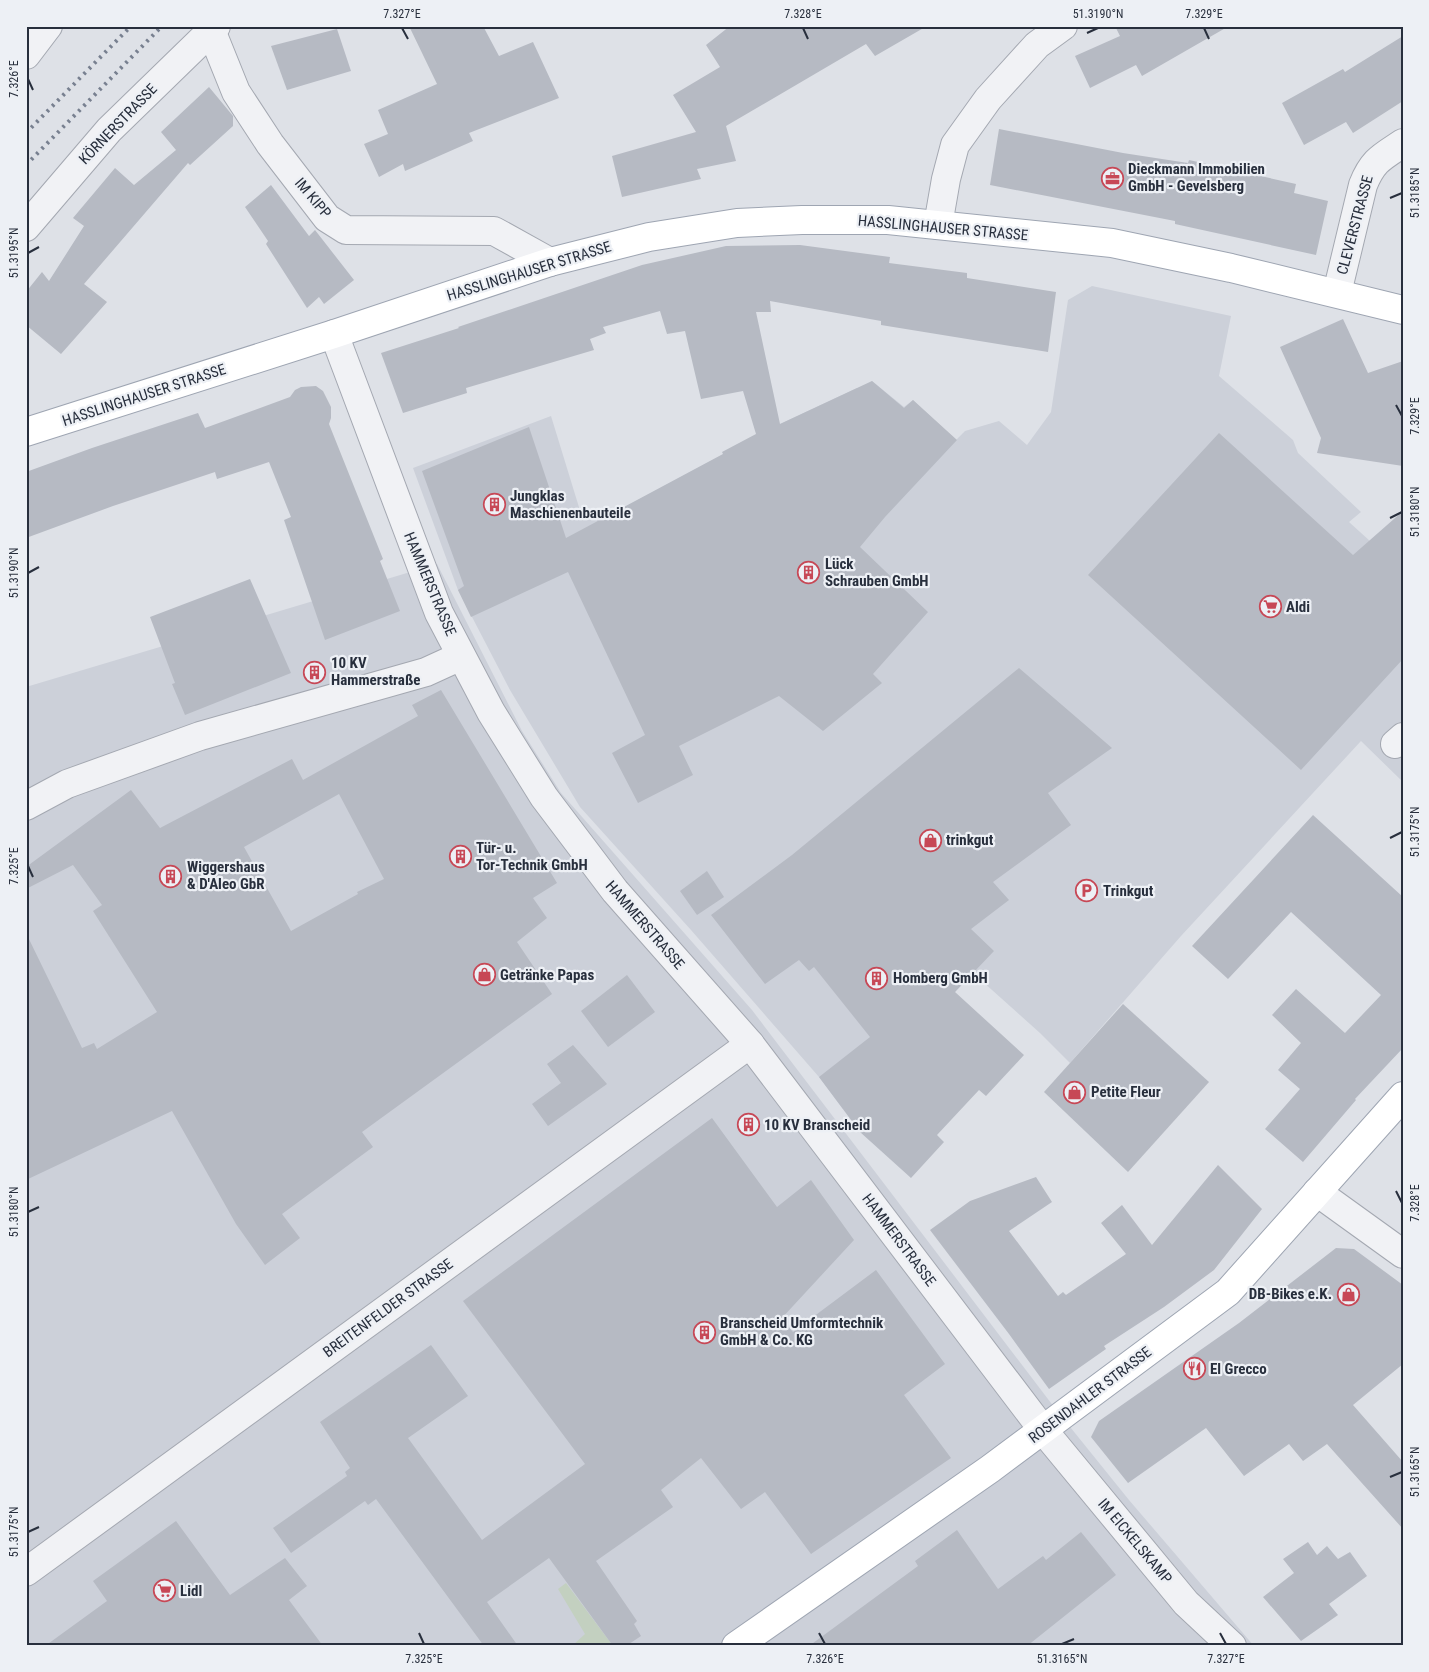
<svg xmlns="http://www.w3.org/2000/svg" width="1429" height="1672" viewBox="0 0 1429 1672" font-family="'Roboto Condensed',sans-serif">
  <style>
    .built { fill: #ccd0d9 }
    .green { fill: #c3d0c0 }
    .building { fill: #b6bac3; fill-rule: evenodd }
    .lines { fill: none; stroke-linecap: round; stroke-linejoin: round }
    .minor-casing { stroke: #a4a8b1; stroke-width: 30 }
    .major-casing { stroke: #9ea5b2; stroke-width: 30 }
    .minor { stroke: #f1f2f5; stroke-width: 28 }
    .major { stroke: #fff; stroke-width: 28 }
    .rail { stroke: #788090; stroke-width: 4; stroke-dasharray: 2.5 5; stroke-linecap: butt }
    .ticks { fill: none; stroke: #282f3d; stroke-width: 2 }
    .labels { text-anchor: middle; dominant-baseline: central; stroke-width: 4.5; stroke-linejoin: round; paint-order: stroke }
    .street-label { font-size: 15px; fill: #282f3d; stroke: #edf0f5 }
    .poi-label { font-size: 15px; font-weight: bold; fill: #282f3d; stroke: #edf0f5; text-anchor: start }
    .neatline { fill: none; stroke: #282f3d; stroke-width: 2 }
    .ticks-label { font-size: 12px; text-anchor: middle; fill: #282f3d }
  </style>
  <rect width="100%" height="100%" fill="#dee1e7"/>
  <!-- built -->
  <g class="built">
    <path d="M1092 286 1231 316 1219 376 1293 440 1298 453 1361 512 1349 522 1403 571V782L1361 741 1181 936 1070 1063 1040 1033 973 973 843 1109 819 1077 691 930 580 807 510 690 458 590 413 468 551 416 582 517 625 507 780 424 857 388 860 390 872 381 904 407 913 400 956 440 965 431 999 421 1027 445 1051 412 1068 300Z"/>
    <path d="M437 564 522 731 561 793 752 1010 1054 1407 1129 1500 1254 1646H26V687Z"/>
  </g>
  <!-- green -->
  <path class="green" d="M566 1583 613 1646H572L585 1634 558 1589Z"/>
  <!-- building -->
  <g class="building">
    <path d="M409 26H483L499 56 533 42 559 98 469 133 473 141 405 171 403 164 379 177 364 144 388 134 378 110 437 84Z"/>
    <path d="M730 26H927L875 56 866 44 726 126 736 161 697 169 701 179 622 197 612 156 696 132 673 95 720 67 706 45Z"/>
    <path d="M1115 26H1229L1142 76 1136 65 1090 88 1075 56 1120 36Z"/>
    <path d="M337 29 351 71 287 90 271 46Z"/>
    <path d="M1403 36V101L1353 133 1346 122 1304 145 1282 103 1343 69 1345 72Z"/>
    <path d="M209 87 233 116V126L190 165 188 163 84 284 107 302 61 354 26 325V292L42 272 49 281 84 226 73 218 115 168 134 185 176 150 161 132Z"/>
    <path d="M999 129 1123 153 1188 163 1189 160 1296 184 1294 193 1328 201 1316 255 1175 224V221L990 185Z"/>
    <path d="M271 185 309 236 315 230 354 280 324 304 319 297 307 308 266 244 268 241 245 207Z"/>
    <path d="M800 245 890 257 889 263 967 273V278L1056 292 1048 352 881 325V321L770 301 771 312H756L780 424 872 381 904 408 913 400 957 440 885 517 860 547 928 612 873 674 882 683 823 731 779 696 679 746 693 775 638 803 612 753 645 735 568 572 471 617 458 590 464 586 422 471 529 427 566 538 723 454 722 452 756 434 743 391 701 399 685 331 667 334 660 311 603 327 606 333 590 339 594 350 466 388 467 393 403 413 381 353 459 328 458 327 642 265 726 246Z"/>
    <path d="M1343 319 1368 373 1403 361V466L1317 453 1321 438 1280 347Z"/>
    <path d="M316 386 323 391 331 407V418L329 424 383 559 380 561 400 611 325 640 284 520 291 517 269 462 217 479 215 472 113 506 26 538V472L92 448 198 413 205 428 290 397 295 390 301 387Z"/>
    <path d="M1219 433 1353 555 1403 511V659L1301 770 1088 575Z"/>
    <path d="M250 579 291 673 185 715 172 684 175 683 150 617Z"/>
    <path d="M1019 668 1112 748 1048 793 1071 825 993 882 1009 900 971 929 994 951 955 992 1024 1055 986 1096 979 1090 937 1135 944 1142 911 1178 860 1132 819 1077 870 1037 814 967 809 971 799 960 765 984 711 915 792 855Z"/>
    <path d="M441 690 557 883 533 898 547 918 517 942 552 994 362 1132 373 1147 282 1214 300 1238 265 1265 236 1224 172 1111 26 1180V933L82 1048 94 1043 97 1049 157 1012 93 911 102 905 73 865 26 889V867L131 790 160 828 292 759 303 780 418 716 412 705ZM339 794 384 879 357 892 358 894 291 931 244 847Z"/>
    <path d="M1313 815 1403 897V1048L1355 1099 1356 1100 1303 1162 1265 1129 1300 1089 1278 1070 1301 1043 1272 1015 1296 989 1345 1033 1381 995 1291 912 1228 979 1192 946Z"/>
    <path d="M707 871 724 897 697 915 680 891Z"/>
    <path d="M627 975 655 1012 608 1047 581 1011Z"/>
    <path d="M1123 1004 1209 1082 1128 1172 1044 1092Z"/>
    <path d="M573 1045 607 1084 548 1126 532 1104 561 1083 547 1064Z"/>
    <path d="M712 1118 777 1207 811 1180 854 1240 781 1319 793 1332 876 1270 945 1364 904 1395 951 1458 811 1554 765 1492 741 1509 701 1458 661 1490 673 1507 596 1561 637 1621 634 1624 641 1636 626 1646H613L549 1558 487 1602 518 1646H484L376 1499 368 1505 365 1501 291 1553 273 1528 347 1476 345 1472 350 1468 320 1422 431 1345 468 1396 408 1438 482 1540 585 1464 463 1301Z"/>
    <path d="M1218 1165 1262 1209 1214 1270 1164 1307 1104 1346 1106 1349 1049 1389 1009 1334 930 1230 970 1201 1036 1177 1052 1202 1009 1231 1058 1296 1063 1292 1066 1295 1126 1254 1101 1223 1122 1205 1152 1245Z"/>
    <path d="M1336 1248 1354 1249 1403 1285V1364L1353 1405 1403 1462V1529L1327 1444 1303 1461 1289 1444 1244 1476 1206 1428 1128 1483 1091 1437 1099 1421 1239 1323Z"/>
    <path d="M176 1521 230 1595 285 1558 307 1586 289 1600 323 1646H45L107 1601 93 1581Z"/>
    <path d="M957 1530 998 1589 1043 1556 1046 1560 1081 1532 1116 1575 1027 1646H809L918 1566 915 1561Z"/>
    <path d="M1308 1542 1317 1555 1327 1546 1338 1559 1350 1552 1367 1576 1329 1604 1338 1615 1301 1641 1263 1597 1294 1573 1283 1559Z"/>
  </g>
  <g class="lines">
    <defs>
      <g id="minor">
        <path d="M211 30 236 92 270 144 327 218 346 230 494 231 550 262"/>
        <path d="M26 55 48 26"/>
        <path d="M938 225 946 179 955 145 988 99 1037 45 1063 26"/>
        <path d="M26 227 109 130 216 26"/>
        <path d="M1337 293 1363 185C1373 160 1382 157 1403 143"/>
        <path d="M334 334 439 613 491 712 544 797 615 891 750 1044 1043 1430 1186 1603 1232 1646"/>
        <path d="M1395 744 1403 737"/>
        <path d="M26 806 67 784 200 736 426 672 461 656"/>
        <path d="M1317 1192 1403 1254"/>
        <path d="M26 1572 750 1044"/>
      </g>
      <g id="major">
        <path d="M26 432 334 334 550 262 649 237 737 223 802 220H888L1112 243 1231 268 1403 310"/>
        <path d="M736 1646 990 1469 1228 1292 1403 1096"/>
      </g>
    </defs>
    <!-- minor casing -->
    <use href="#minor" class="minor-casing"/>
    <!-- major casing -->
    <use href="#major" class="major-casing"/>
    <!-- minor -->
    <use href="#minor" class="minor"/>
    <!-- major -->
    <use href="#major" class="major"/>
    <!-- rail -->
    <g class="rail">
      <path d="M26 133 131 26"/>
      <path d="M26 165 162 26"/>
    </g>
  </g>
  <!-- ticks -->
  <path class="ticks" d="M402 28 408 39M803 28 808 39M1204 28 1209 39M1087 33 1098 28M28 79 33 90M1390 198 1402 193M28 253 39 247M1396 405 1402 416M1390 518 1402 512M28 573 39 567M1390 838 1402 832M28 866 33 877M1396 1191 1402 1203M28 1212 39 1207M1390 1477 1402 1472M28 1532 39 1527M419 1633 424 1644M819 1633 825 1644M1220 1633 1226 1644M1062 1644 1074 1639"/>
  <!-- icons -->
  <defs>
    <symbol id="office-ring" viewBox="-11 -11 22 22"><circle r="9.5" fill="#edf0f5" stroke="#c74856" stroke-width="1.5"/><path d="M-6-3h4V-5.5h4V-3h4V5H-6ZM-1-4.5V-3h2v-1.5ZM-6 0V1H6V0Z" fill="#c74856"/></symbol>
    <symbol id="building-ring" viewBox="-11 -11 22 22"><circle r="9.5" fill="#edf0f5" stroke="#c74856" stroke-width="1.5"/><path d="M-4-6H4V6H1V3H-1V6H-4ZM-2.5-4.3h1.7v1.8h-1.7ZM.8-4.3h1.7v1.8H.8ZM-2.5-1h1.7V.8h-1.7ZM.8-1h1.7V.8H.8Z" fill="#c74856"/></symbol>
    <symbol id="supermarket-ring" viewBox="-11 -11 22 22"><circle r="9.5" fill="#edf0f5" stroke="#c74856" stroke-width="1.5"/><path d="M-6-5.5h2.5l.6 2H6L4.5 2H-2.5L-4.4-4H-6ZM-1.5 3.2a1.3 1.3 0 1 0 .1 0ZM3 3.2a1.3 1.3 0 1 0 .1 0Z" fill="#c74856"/></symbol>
    <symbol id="shop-ring" viewBox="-11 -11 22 22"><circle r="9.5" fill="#edf0f5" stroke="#c74856" stroke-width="1.5"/><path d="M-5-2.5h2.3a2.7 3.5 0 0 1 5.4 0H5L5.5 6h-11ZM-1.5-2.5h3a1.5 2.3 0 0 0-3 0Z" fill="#c74856"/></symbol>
    <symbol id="parking-ring" viewBox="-11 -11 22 22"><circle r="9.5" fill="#edf0f5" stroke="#c74856" stroke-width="1.5"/><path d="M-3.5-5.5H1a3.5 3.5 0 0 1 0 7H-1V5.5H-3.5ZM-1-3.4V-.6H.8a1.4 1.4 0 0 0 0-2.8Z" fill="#c74856"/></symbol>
    <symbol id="restaurant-ring" viewBox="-11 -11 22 22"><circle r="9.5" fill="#edf0f5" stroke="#c74856" stroke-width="1.5"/><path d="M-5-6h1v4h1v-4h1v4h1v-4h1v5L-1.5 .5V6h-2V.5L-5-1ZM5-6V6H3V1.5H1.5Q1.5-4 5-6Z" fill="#c74856"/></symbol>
  </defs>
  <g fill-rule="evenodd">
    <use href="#office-ring" x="1100" y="166" width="25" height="25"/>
    <use href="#building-ring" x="482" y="492" width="25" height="25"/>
    <use href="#building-ring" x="796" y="560" width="25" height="25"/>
    <use href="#supermarket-ring" x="1258" y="594" width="25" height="25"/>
    <use href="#building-ring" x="302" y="660" width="25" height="25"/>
    <use href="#shop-ring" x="918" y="828" width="25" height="25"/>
    <use href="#building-ring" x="448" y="844" width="25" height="25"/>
    <use href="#building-ring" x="158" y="864" width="25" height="25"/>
    <use href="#parking-ring" x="1074" y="878" width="25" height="25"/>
    <use href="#shop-ring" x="472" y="962" width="25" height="25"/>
    <use href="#building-ring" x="864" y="966" width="25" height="25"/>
    <use href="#shop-ring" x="1062" y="1080" width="25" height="25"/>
    <use href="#building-ring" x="736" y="1112" width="25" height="25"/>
    <use href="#shop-ring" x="1336" y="1282" width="25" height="25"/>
    <use href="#building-ring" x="692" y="1320" width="25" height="25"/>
    <use href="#restaurant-ring" x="1182" y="1356" width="25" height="25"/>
    <use href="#supermarket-ring" x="152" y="1578" width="25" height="25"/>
  </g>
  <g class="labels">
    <!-- street labels -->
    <g class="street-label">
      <text transform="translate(118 124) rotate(-46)">KÖRNERSTRASSE</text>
      <text transform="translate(313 198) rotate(50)">IM KIPP</text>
      <text transform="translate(1355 225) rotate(-75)">CLEVERSTRASSE</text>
      <text transform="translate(943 228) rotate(5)">HASSLINGHAUSER STRASSE</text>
      <text transform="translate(529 271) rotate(-17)">HASSLINGHAUSER STRASSE</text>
      <text transform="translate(144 395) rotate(-18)">HASSLINGHAUSER STRASSE</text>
      <text transform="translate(430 584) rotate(67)">HAMMERSTRASSE</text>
      <text transform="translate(645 925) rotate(49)">HAMMERSTRASSE</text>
      <text transform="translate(899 1240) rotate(53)">HAMMERSTRASSE</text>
      <text transform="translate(388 1308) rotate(-36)">BREITENFELDER STRASSE</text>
      <text transform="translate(1090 1395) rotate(-37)">ROSENDAHLER STRASSE</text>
      <text transform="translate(1135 1541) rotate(50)">IM EICKELSKAMP</text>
    </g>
    <!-- poi labels -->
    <g class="poi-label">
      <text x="1128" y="169">Dieckmann Immobilien<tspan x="1128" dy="17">GmbH - Gevelsberg</tspan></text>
      <text x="510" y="496">Jungklas<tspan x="510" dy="17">Maschienenbauteile</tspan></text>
      <text x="825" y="564">Lück<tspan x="825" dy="17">Schrauben GmbH</tspan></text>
      <text x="1286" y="607">Aldi</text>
      <text x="331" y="663">10 KV<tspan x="331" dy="17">Hammerstraße</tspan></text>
      <text x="946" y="840">trinkgut</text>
      <text x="476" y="848">Tür- u.<tspan x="476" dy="17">Tor-Technik GmbH</tspan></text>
      <text x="187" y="867">Wiggershaus<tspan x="187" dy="17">&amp; D'Aleo GbR</tspan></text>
      <text x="1103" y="891">Trinkgut</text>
      <text x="500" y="975">Getränke Papas</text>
      <text x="893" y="978">Homberg GmbH</text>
      <text x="1091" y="1092">Petite Fleur</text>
      <text x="764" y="1125">10 KV Branscheid</text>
      <text x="1332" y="1294" text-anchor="end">DB-Bikes e.K.</text>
      <text x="720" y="1323">Branscheid Umformtechnik<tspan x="720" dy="17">GmbH &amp; Co. KG</tspan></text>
      <text x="1210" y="1369">El Grecco</text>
      <text x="180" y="1591">Lidl</text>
    </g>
  </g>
  <!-- border -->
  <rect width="1429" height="1672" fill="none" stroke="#edf0f5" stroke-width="55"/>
  <rect x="28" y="28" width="1374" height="1616" class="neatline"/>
  <g class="ticks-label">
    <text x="402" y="18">7.327°E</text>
    <text x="803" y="18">7.328°E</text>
    <text x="1098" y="18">51.3190°N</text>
    <text x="1204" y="18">7.329°E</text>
    <text transform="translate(14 79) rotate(-90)" y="4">7.326°E</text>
    <text transform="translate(1415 193) rotate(-90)" y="4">51.3185°N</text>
    <text transform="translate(14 253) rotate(-90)" y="4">51.3195°N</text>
    <text transform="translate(1415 416) rotate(-90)" y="4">7.329°E</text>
    <text transform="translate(1415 512) rotate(-90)" y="4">51.3180°N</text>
    <text transform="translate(14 573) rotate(-90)" y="4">51.3190°N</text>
    <text transform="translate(1415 832) rotate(-90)" y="4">51.3175°N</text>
    <text transform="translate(14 866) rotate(-90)" y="4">7.325°E</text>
    <text transform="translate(1415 1203) rotate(-90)" y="4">7.328°E</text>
    <text transform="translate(14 1212) rotate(-90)" y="4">51.3180°N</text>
    <text transform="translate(1415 1472) rotate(-90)" y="4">51.3165°N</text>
    <text transform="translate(14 1532) rotate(-90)" y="4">51.3175°N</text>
    <text x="424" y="1663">7.325°E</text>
    <text x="825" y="1663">7.326°E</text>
    <text x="1062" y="1663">51.3165°N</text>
    <text x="1226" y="1663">7.327°E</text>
  </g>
</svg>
